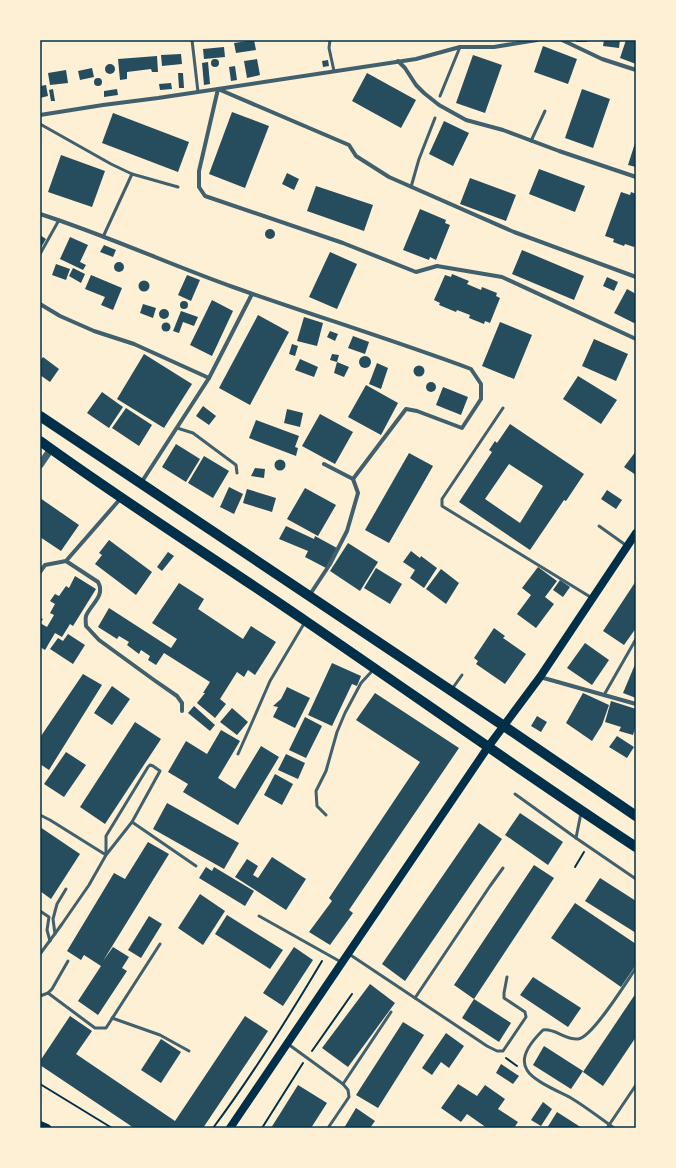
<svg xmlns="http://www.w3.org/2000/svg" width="676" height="1168" viewBox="0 0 676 1168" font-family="'Roboto Condensed',sans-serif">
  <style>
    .building { fill: #264d5e; fill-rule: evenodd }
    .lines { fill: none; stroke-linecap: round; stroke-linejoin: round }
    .path { stroke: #003049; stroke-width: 2 }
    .service { stroke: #3f606c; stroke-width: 3 }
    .minor { stroke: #3f606c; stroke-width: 4 }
    .tertiary { stroke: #3f606c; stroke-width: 7 }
    .secondary { stroke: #003049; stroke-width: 8 }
    .primary { stroke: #003049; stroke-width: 10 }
    .neatline { fill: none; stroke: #003049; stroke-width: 1.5 }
  </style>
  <rect width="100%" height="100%" fill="#fdf0d5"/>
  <!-- building -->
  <g class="building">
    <path d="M254 40 256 50 236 53 234 43Z"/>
    <rect x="576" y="40" width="11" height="2"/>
    <path d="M604 40H620L619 48 603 46Z"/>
    <path d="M626 40H636V64L620 58Z"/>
    <path d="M543 46 577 59 568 84 534 72Z"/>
    <path d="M224 47 225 57 204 59 203 49Z"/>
    <path d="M181 54 182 64 162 66 161 55Z"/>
    <path d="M473 55 502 65 485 113 456 103Z"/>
    <path d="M157 56 158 72H152L151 69 127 72V79L120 80 118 59Z"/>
    <circle cx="215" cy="63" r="4"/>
    <path d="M257 59 260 75 247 78 244 61Z"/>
    <path d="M328 60 329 66 323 67 322 61Z"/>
    <path d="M208 62 210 84 204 85 202 63Z"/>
    <circle cx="110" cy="69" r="5"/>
    <path d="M235 66 237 80 231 81 229 67Z"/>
    <path d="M92 68 94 77 80 80 78 71Z"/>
    <path d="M66 70 68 83 50 85 48 73Z"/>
    <path d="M178 73H183L184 88H179Z"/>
    <path d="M367 73 416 100 401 128 352 101Z"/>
    <circle cx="98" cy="82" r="4"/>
    <path d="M171 83 172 89 160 90 159 84Z"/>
    <path d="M46 85 48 96 40 98V86Z"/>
    <path d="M53 89 55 101H51L49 90Z"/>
    <path d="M117 89 118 95 104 97V91Z"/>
    <path d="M582 89 610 99 593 148 565 138Z"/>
    <path d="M232 112 269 126 245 188 209 174Z"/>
    <path d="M113 113 189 142 178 172 102 143Z"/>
    <path d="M444 121 469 133 453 166 429 154Z"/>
    <path d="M636 140V167L628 165Z"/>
    <path d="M61 155 105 171 92 207 48 192Z"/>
    <path d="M539 169 585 186 575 212 529 194Z"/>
    <path d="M287 173 299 179 294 190 282 184Z"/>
    <path d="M470 178 516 195 506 221 460 204Z"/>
    <path d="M316 186 373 205 364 231 307 211Z"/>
    <path d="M621 192 630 195 631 192 636 194V243L634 247 625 244 624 246 613 242 614 239 605 236Z"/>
    <path d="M420 209 446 220 445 223 450 225 436 260 430 257 429 260 403 250Z"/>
    <circle cx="270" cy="234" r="5"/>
    <path d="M40 235 46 239 40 249Z"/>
    <path d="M70 237 88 245 80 262 86 265 83 270 60 259Z"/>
    <path d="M104 245 116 250 113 257 100 252Z"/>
    <path d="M522 250 584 276 574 300 512 274Z"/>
    <path d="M330 252 357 264 337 309 309 297Z"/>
    <circle cx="119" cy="267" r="5"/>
    <path d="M56 264 70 269 66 280 52 275Z"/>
    <path d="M73 268 85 274 81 283 69 276Z"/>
    <path d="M452 274 469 281 467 284 481 290 482 287 497 293 496 296 500 298 490 323 485 321 484 324 469 318 470 315 457 310 456 312 439 305 440 303 434 300 445 275 451 277Z"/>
    <path d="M91 275 122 288 113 310 101 305 105 297 85 289Z"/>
    <path d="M187 275 200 280 191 301 178 295Z"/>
    <path d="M607 277 618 282 614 291 603 286Z"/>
    <circle cx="144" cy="286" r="5.5"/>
    <path d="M627 289 636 294V324L614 313Z"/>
    <path d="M212 300 233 311 212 356 190 345Z"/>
    <circle cx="184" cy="305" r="4"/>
    <path d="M143 304 156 308 153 318 140 313Z"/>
    <circle cx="164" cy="314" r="5"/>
    <path d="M181 311 198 317 194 326 183 322 179 333 173 331Z"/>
    <path d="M258 315 289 332 250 405 219 388Z"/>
    <path d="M304 317 323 323 317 346 297 341Z"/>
    <path d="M500 322 532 335 514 379 482 366Z"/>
    <circle cx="166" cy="327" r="4.5"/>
    <path d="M330 331 338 334 335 341 327 337Z"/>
    <path d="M353 336 369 342 365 354 348 348Z"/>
    <path d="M594 339 628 354 616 381 582 366Z"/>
    <path d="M292 344 298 346 295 356 289 354Z"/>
    <path d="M144 354 192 384 164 428 117 399Z"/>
    <path d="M332 354 339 355 337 362 330 360Z"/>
    <circle cx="365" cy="362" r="6"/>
    <path d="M43 357 59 369 50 382 40 375V361Z"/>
    <path d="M300 359 318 367 314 377 295 370Z"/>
    <path d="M337 362 349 367 344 377 334 373Z"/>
    <path d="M377 363 388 368 381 389 369 384Z"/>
    <circle cx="419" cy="371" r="5.5"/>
    <path d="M578 376 617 400 601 424 563 399Z"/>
    <circle cx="431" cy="387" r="5"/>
    <path d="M366 385 398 403 381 435 348 417Z"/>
    <path d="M443 387 468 397 461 415 436 405Z"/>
    <path d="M102 392 123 407 109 428 87 413Z"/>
    <path d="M203 406 216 416 209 425 196 416Z"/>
    <path d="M126 408 152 425 139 446 112 428Z"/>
    <path d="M287 409 303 413 300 427 284 423Z"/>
    <path d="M320 414 353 432 335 464 302 446Z"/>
    <path d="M256 420 299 436 295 447 298 448 296 456 249 438Z"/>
    <path d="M510 424 584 474 566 501 564 500 530 550 459 502 492 452 489 450 495 441 497 443ZM509 464 543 486 520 523 485 499Z"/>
    <path d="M176 444 200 459 186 482 162 467Z"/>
    <path d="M636 451V475L624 467Z"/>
    <path d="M409 453 433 466 389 543 365 530Z"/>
    <path d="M204 456 229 471 213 498 188 483Z"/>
    <circle cx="280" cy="465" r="5.5"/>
    <path d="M255 468 265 469 264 478 251 476Z"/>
    <path d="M229 487 243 494 234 514 220 507Z"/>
    <path d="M305 488 336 505 318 536 287 519Z"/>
    <path d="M247 489 276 498 272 512 243 503Z"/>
    <path d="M607 490 622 500 616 509 601 499Z"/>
    <path d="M40 498 79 525 61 551 40 537Z"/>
    <path d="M286 526 314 539 315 536 337 548 326 568 305 557 308 551 279 539Z"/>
    <path d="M109 540 152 572 136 595 95 564 102 555 99 553Z"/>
    <path d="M348 543 378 562 360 591 330 571Z"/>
    <path d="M411 551 420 558 421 556 437 568 424 588 410 578 415 570 403 562Z"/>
    <path d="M168 552 174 556 162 571 157 567Z"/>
    <path d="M538 567 557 581 545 597 554 604 536 628 517 614 531 595 522 588Z"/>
    <path d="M376 568 402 584 390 604 364 588Z"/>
    <path d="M441 569 459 583 446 604 426 589Z"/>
    <path d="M75 576 96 589 73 626 70 624 62 637 55 633 45 650 40 647V618L43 619 40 623 47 627 54 615 50 613 55 604 50 601 55 594 59 596 66 586 69 588Z"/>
    <path d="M560 580 570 587 563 597 553 590Z"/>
    <path d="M636 581V628L624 645 603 631Z"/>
    <path d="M179 583 204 599 198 609 243 639 251 626 276 642 255 675 248 670 244 677 237 672 220 699 226 704 215 718 197 703 205 693H203L210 682 164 653 156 665 148 660 150 656 141 650 139 654 127 645 129 642 119 636 117 639 98 627 109 608 171 648 177 639 152 623Z"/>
    <path d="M494 628 505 636 503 638 526 654 505 684 476 664 478 661 474 658Z"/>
    <path d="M68 634 85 645 73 664 50 649 58 638 63 641Z"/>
    <path d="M585 643 609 660 592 685 567 668Z"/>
    <path d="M636 662V698L623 693Z"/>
    <path d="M332 663 361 676 357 686 352 684 332 726 308 715Z"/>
    <path d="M83 674 102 685 49 770 40 764V735L41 736Z"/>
    <path d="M112 686 130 699 112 725 94 713Z"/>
    <path d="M287 687 310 698 295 728 273 717 278 707 273 706 281 699Z"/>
    <path d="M375 693 459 748 349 910 353 913 330 945 309 932 332 901 329 898 420 762 356 720Z"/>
    <path d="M583 693 609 705 602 725 592 741 566 723Z"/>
    <path d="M611 701 636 709V725L633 735 619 731 621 727 605 722Z"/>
    <path d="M194 706 215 725 210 731 188 713Z"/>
    <path d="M232 708 248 722 237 735 220 722Z"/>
    <path d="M537 716 547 722 541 732 531 726Z"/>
    <path d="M305 717 322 726 306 758 289 750Z"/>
    <path d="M135 722 161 739 105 824 80 807Z"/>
    <path d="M221 730 240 741 218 778 235 789 261 746 279 757 238 825 183 792 188 784 168 772 186 741 207 754Z"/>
    <path d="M617 736 634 747 627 758 609 747Z"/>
    <path d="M66 752 86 765 64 797 44 784Z"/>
    <path d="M286 754 305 763 298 779 278 770Z"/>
    <path d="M275 774 293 784 282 805 264 795Z"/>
    <path d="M167 803 239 843 224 869 153 829Z"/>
    <path d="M520 813 563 842 548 865 505 835Z"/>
    <path d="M479 823 502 839 405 981 382 964Z"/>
    <path d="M40 827 80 854 51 899 40 891Z"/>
    <path d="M148 842 169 854 103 961 113 947 129 957 122 968 127 971 98 1015 78 1001 101 966 84 955 81 960 67 951 114 873 125 879Z"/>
    <path d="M272 857 306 879 286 910 235 877 247 859 258 866 253 875 258 878Z"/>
    <path d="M534 865 554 878 474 999 454 985Z"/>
    <path d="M206 867 212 871 214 867 254 891 245 906 199 878Z"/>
    <path d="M600 878 636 901V933L585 901Z"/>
    <path d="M200 894 225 911 203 945 178 928Z"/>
    <path d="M575 903 636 944V965L621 987 551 938Z"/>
    <path d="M227 915 283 950 270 969 215 934Z"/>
    <path d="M149 916 162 924 141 958 128 950Z"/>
    <path d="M294 947 313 960 283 1006 263 993Z"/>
    <path d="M533 977 581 1008 568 1027 520 995Z"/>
    <path d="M370 984 395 1003 348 1067 322 1048Z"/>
    <path d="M636 993V1037L603 1086 583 1072Z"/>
    <path d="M474 999 511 1023 499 1042 462 1018Z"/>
    <path d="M70 1016 92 1031 76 1054 175 1121 245 1016 268 1031 203 1128H134L40 1065V1061Z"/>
    <path d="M403 1022 424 1035 378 1108 356 1095Z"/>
    <path d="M446 1033 464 1046 449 1068 441 1062 432 1075 422 1068Z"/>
    <path d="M161 1039 181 1052 161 1083 141 1070Z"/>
    <path d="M544 1046 583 1071 571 1089 533 1065Z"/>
    <path d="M501 1064 519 1076 513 1084 496 1073Z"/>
    <path d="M458 1084 477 1096 485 1085 505 1099 498 1109 518 1122 514 1128H487L467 1114 461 1122 441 1108Z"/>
    <path d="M298 1085 327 1103 311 1128H271Z"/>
    <path d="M543 1102 552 1109 541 1126 531 1120Z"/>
    <path d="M356 1108 375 1121 370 1128H344Z"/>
    <path d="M557 1112 582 1128H547Z"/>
  </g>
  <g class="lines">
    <!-- path -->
    <g class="path">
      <path d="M575 867 584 852"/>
      <path d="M312 1051 352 994"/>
      <path d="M506 1058 517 1066"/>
      <path d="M40 1084 112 1128"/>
      <path d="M213 1128C253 1075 288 1018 322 961"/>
      <path d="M262 1128 303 1063"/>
    </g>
    <!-- service -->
    <g class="service">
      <path d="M192 40 198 92"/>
      <path d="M330 40 329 48 334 71"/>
      <path d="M440 96 460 47"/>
      <path d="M40 124 111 164 132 174 178 187"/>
      <path d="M531 141 545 111"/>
      <path d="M411 187 419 159 435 118"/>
      <path d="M103 237 132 174"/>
      <path d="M40 254 59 220"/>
      <path d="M503 408 442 499V506L592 598"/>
      <path d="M177 428 193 433 236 465 237 473"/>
      <path d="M599 526 627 546"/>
      <path d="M452 689 462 675"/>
      <path d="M604 695 636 639"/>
      <path d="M238 754 250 727 270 681 305 622"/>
      <path d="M515 794 576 838"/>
      <path d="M581 813 576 838 636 879"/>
      <path d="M40 815 50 820 106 855V836L148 767 150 765 153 766 160 771 132 822 106 855 89 885 62 924 40 954"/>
      <path d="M326 815 317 806 316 791 326 771 337 732 345 713 361 683 373 670"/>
      <path d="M132 822 196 866"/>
      <path d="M40 911 49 917 47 930 50 941"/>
      <path d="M259 916 341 962"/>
      <path d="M55 934 53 919 57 904 66 889"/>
      <path d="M349 954 487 1046 497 1051H503L526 1017 525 1012 504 998V993L507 977"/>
      <path d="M48 993 95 1028H106L160 944"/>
      <path d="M40 996 48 993 52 989 68 961"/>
      <path d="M415 998 490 886 503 868"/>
      <path d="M112 1018 160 1035 189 1051"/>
      <path d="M288 1044 343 1084 348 1090 349 1097 328 1128"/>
      <path d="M343 1084 391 1012"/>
      <path d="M607 1128 636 1085"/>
      <path d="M614 1128C600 1118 586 1107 571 1098 560 1092 533 1081 527 1070 518 1056 534 1039 543 1030 555 1028 565 1040 578 1039 592 1038 627 981 636 968"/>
    </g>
    <!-- minor -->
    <g class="minor">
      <path d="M562 40 602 59 636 70"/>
      <path d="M398 61 405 68 416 85 424 93 439 105 466 120 503 130 559 151 636 177"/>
      <path d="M40 115 103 105 158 98 416 59 460 47H494L537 40"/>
      <path d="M40 214C106 235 168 264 233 287 312 315 393 340 471 369L481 384V399L462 428 417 411 406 409 353 479"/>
      <path d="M636 277 514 232 389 177 356 156 349 145 218 89 199 171V187L205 196 343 243 416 272 437 266 502 277 636 339"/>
      <path d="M40 304 60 316 94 331 134 344 209 378"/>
      <path d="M141 483 209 378 252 294"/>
      <path d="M66 561 98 582C106 596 90 605 86 616 85 619 86 623 86 626L99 640 154 680 177 696 182 703V711"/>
      <path d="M40 572 45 565 66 561 121 498"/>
      <path d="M309 596 330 564 347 531 358 493 353 479 324 464"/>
      <path d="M540 677 636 704"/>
    </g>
    <!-- tertiary -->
    <path class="tertiary" d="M40 465 51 449"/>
    <!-- secondary -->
    <g class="secondary">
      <path d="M40 1125 47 1128"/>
      <path d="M230 1128 488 747 540 677 636 533"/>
    </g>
    <!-- primary -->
    <g class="primary">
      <path d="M40 416 504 726 636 816"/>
      <path d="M40 441C127 504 218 561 307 622 417 697 525 774 636 847"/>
    </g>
  </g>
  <!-- border -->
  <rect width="676" height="1168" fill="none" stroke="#fdf0d5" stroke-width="82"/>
  <rect x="41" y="41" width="594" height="1086" class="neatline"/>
</svg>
